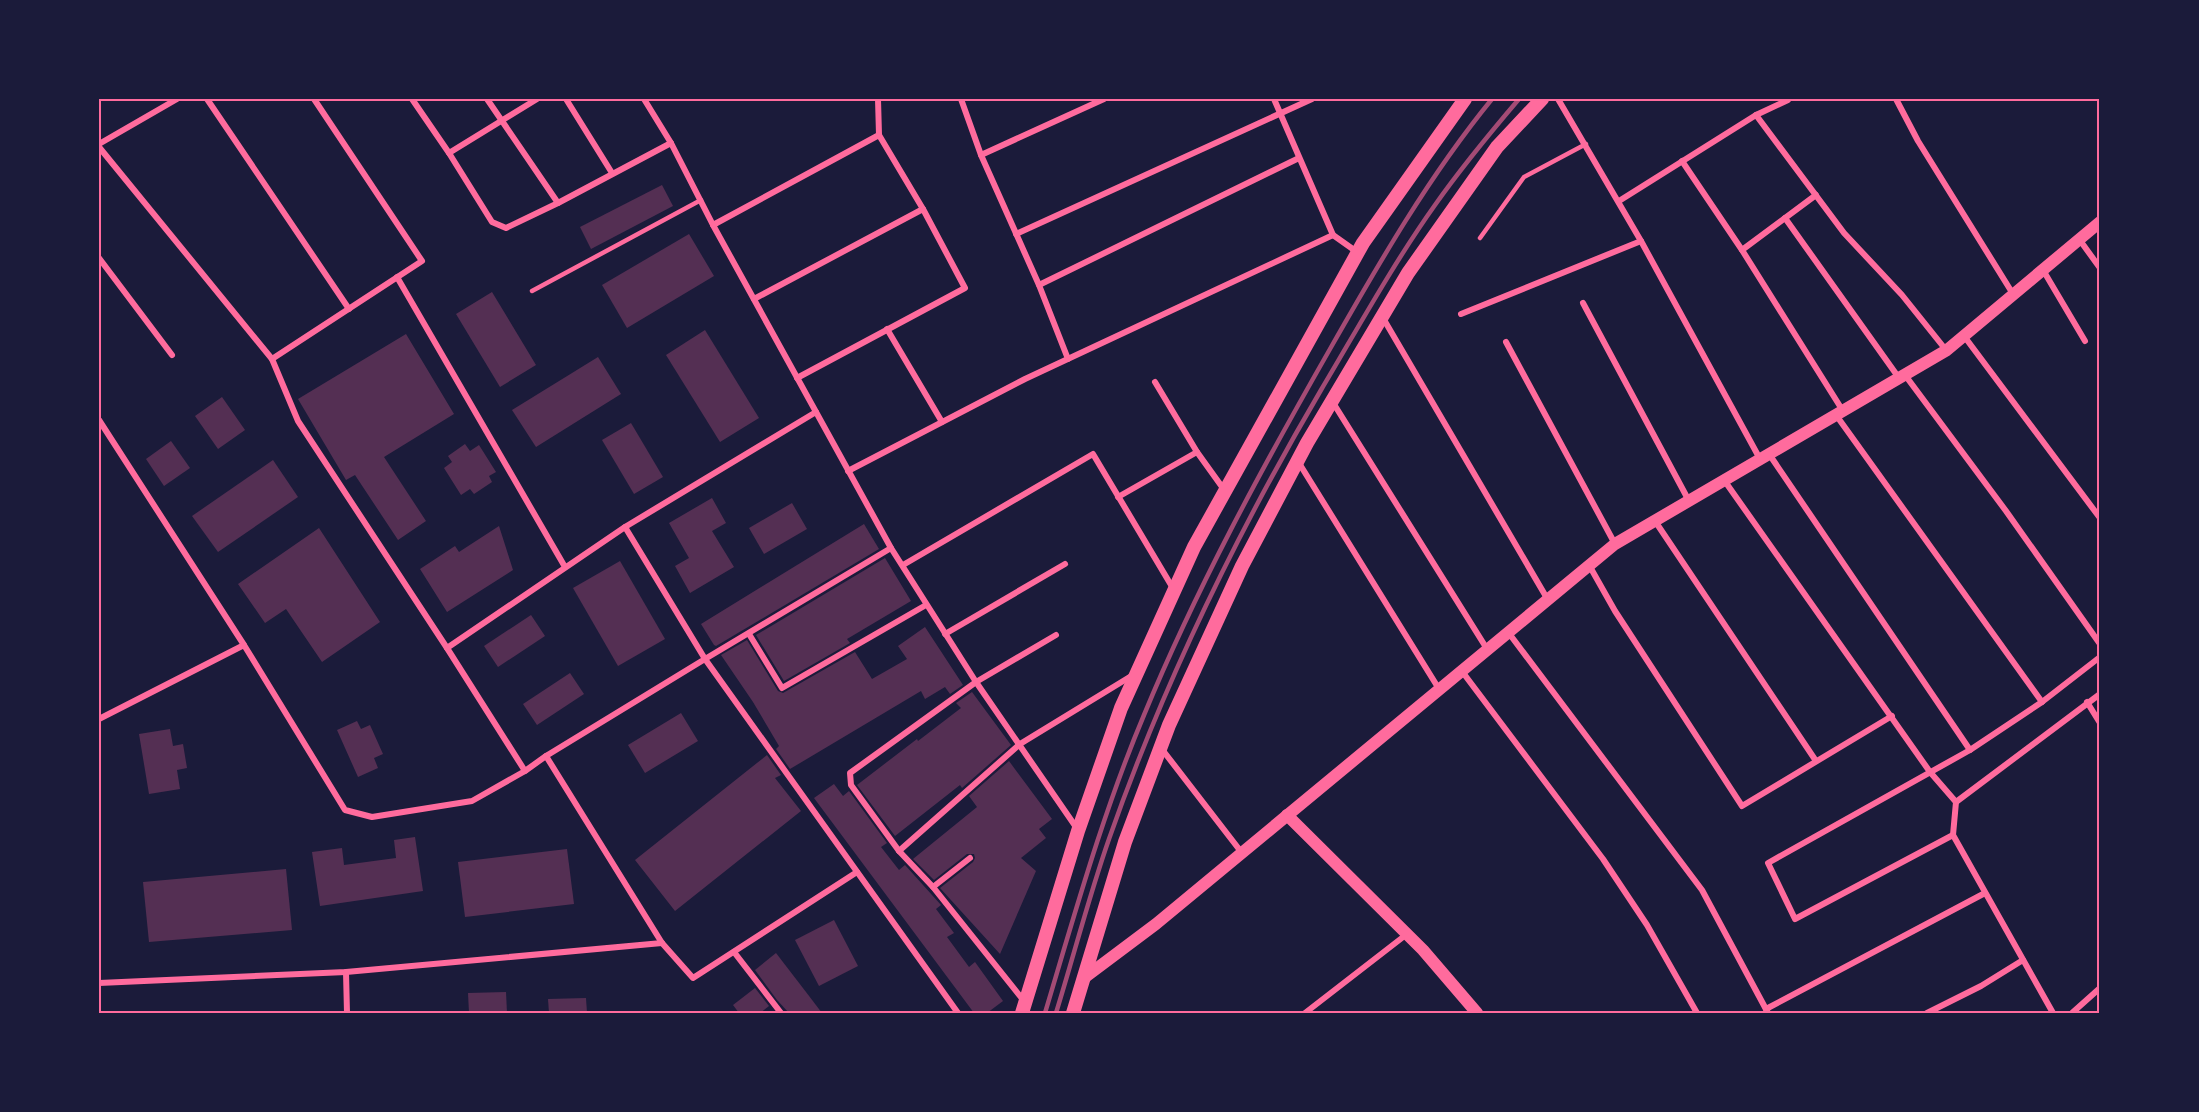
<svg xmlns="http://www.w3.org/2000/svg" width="2199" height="1112" viewBox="0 0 2199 1112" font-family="'IBM Plex Serif',serif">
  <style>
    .building { fill: #542f53 }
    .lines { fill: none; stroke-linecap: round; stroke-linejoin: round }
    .service { stroke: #ff6b9d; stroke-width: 4.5 }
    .minor { stroke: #ff6b9d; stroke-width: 6 }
    .secondary { stroke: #ff6b9d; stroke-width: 12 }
    .primary { stroke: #ff6b9d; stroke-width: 14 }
    .rail { stroke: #a44b75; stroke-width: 4.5 }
    .neatline { fill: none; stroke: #ff6b9d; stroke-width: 2 }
  </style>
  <rect width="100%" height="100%" fill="#1b1b3a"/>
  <!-- building -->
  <g class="building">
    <path d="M662 185 673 206 591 249 580 227Z"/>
    <path d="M689 234 714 276 627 328 602 285Z"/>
    <path d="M492 292 536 365 500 387 456 314Z"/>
    <path d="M705 330 759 418 720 442 666 355Z"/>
    <path d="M406 334 454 414 384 457 426 521 398 540 355 475 346 480 298 399Z"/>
    <path d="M598 357 621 394 536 447 512 410Z"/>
    <path d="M222 397 245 430 218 449 195 416Z"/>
    <path d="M631 423 663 477 634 494 602 440Z"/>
    <path d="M171 441 190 468 164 486 146 459Z"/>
    <path d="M465 444 470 451 479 445 496 472 489 476 492 482 474 494 470 489 461 495 444 468 452 462 448 456Z"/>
    <path d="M273 460 298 497 218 552 192 516Z"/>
    <path d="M712 498 726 523 712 531 734 567 690 593 675 566 689 558 669 523Z"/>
    <path d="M792 503 807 529 764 554 749 528Z"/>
    <path d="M864 524 879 549 716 646 714 645 701 624Z"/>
    <path d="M499 526 513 570 447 612 420 569 455 546 459 552Z"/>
    <path d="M319 528 380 622 322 662 286 609 265 623 238 584Z"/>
    <path d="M885 558 911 601 847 639 850 643 784 681 756 635Z"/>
    <path d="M620 561 665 639 618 666 573 588Z"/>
    <path d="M531 615 545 636 498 667 484 646Z"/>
    <path d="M925 627 963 685 950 694 945 687 925 699 921 691 790 769 776 749 779 746 753 702 721 655 747 640 778 691 783 693 855 652 872 679 907 659 898 646Z"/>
    <path d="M570 673 584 694 537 725 523 704Z"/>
    <path d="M972 692 1011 745 962 788 960 785 895 836 857 785 917 739 918 741 961 708 956 703Z"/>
    <path d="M681 713 698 741 645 773 628 745Z"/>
    <path d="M357 721 361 729 370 725 383 754 374 758 378 768 358 777 337 730Z"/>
    <path d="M170 729 173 746 183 744 187 768 177 770 180 789 149 794 139 734Z"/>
    <path d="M767 755 781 775 775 778 801 811 675 911 635 860Z"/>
    <path d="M1009 761 1052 819 1039 829 1046 838 1021 858 1036 871 1000 954 940 888 973 862 975 858 974 854H967L934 880 913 859 977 807 969 796Z"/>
    <path d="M834 784 843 796 849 791 887 843 881 847 899 870 905 865 941 905 936 909 954 933 947 937 969 967 975 962 1003 1001 987 1013H974L814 798Z"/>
    <path d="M415 837 423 891 320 906 312 852 342 848 344 865 396 858 394 840Z"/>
    <path d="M567 849 574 904 465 917 458 862Z"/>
    <path d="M286 869 292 930 149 942 143 882Z"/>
    <path d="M834 920 858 966 819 986 795 940Z"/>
    <path d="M776 953 806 992 822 1013H789L777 1000 755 970Z"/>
    <path d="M755 988 769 1006 760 1013H739L733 1005Z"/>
    <path d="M506 992 507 1013H469L468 993Z"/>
    <path d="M586 998 587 1013H549L548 999Z"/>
  </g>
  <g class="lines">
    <!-- service -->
    <g class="service">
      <path d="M1480 238 1524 177 1586 144"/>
      <path d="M532 291 701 200"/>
    </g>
    <!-- minor -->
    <g class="minor">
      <path d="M207 99 349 309"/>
      <path d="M412 99 449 153 492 222 506 228 558 203"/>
      <path d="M487 99 558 203 671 143"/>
      <path d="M566 99 612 173"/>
      <path d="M644 99 671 143 713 225 891 548 976 682 1078 830"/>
      <path d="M961 99 981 155 1039 285 1068 359"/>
      <path d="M1558 99 1641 241 1760 459"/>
      <path d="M1896 99 1918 141 2013 294"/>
      <path d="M1756 115 1844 233 1902 295 1946 350"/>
      <path d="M99 144 177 99"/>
      <path d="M99 147 272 359 298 421 447 648 525 771 546 756 662 943 693 978 857 872"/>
      <path d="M449 153 537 99"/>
      <path d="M981 155 1104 99"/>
      <path d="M1682 161 1742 250 1816 195"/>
      <path d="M1619 201 1756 115 1788 100"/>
      <path d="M1785 218 1899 378"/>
      <path d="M713 225 879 135"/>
      <path d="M1016 234 1312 99"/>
      <path d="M1333 235 1357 252"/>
      <path d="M2079 239 2100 268"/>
      <path d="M1742 250 1843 411"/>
      <path d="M99 258 172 355"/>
      <path d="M2043 270 2085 341"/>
      <path d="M397 277 565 567"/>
      <path d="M1039 285 1299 158"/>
      <path d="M754 299 923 209"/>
      <path d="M1583 303 1689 501"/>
      <path d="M1461 314 1641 241"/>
      <path d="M1383 318 1548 600"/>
      <path d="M887 329 942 422"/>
      <path d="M1964 336 2100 518"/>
      <path d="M1506 342 1615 544"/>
      <path d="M272 359 422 261 314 99"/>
      <path d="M1905 375 2006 511 2100 644"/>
      <path d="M797 378 965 288 923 209 879 135 878 99"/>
      <path d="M1155 382 1197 452"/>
      <path d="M1332 401 1487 649"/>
      <path d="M1836 415 2042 702"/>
      <path d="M99 420 244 645 345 810 372 817 472 801 525 771"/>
      <path d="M1769 454 1970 750"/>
      <path d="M1299 463 1439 689"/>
      <path d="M848 471 1025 379 1333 235 1274 99"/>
      <path d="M1724 480 1930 772 1956 802 1953 835 2053 1013"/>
      <path d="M1118 497 1197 452 1225 491"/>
      <path d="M1655 521 1816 761"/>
      <path d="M891 548 705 659 958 1013"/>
      <path d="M903 565 1093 454 1174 590"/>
      <path d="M1589 565 1615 611 1742 806 1892 716"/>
      <path d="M1508 632 1702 890 1768 1013"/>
      <path d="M749 634 782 688 926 605"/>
      <path d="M945 634 1065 564"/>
      <path d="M447 648 625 527 816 412"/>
      <path d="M1461 670 1603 859 1647 925 1697 1013"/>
      <path d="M2087 702 2100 723"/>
      <path d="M99 719 244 645"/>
      <path d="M1161 748 1242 853"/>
      <path d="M546 756 705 659 625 527"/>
      <path d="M1956 802 2100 694"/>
      <path d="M1953 835 1795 919 1768 863 1970 750 2042 702 2100 657"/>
      <path d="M899 851 1020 744 1133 675"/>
      <path d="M933 887 970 858"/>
      <path d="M734 952 781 1013"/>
      <path d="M346 972 347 1013"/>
      <path d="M99 983 346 972 662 943"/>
      <path d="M1024 1001 933 887 899 851 851 785 850 773 976 682 1056 635"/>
      <path d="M1766 1009 1985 893"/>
      <path d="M1305 1013 1407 934"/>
      <path d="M1927 1013 1981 986 2023 960"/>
      <path d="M2072 1013 2100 988"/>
    </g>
    <!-- secondary -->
    <g class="secondary">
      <path d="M1287 815 1423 950 1477 1013"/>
      <path d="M1084 978 1156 924 1615 544 1947 350 2100 222"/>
    </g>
    <!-- primary -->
    <g class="primary">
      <path d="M1022 1013 1078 831 1121 708 1194 547 1363 243 1465 99"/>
      <path d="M1073 1013 1125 842 1169 725 1242 566 1307 443 1408 273 1497 147 1542 99"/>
    </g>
    <!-- rail -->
    <g class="rail">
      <path d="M1045 1013C1075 913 1103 812 1144 715 1196 589 1262 468 1330 349 1379 263 1429 176 1492 99"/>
      <path d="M1056 1013C1074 955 1089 896 1109 839 1164 682 1237 533 1321 390 1358 328 1393 264 1435 205 1461 168 1490 133 1519 99"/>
    </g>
  </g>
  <!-- border -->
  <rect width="2199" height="1112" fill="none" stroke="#1b1b3a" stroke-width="201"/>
  <rect x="100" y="100" width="1998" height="912" class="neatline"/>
</svg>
